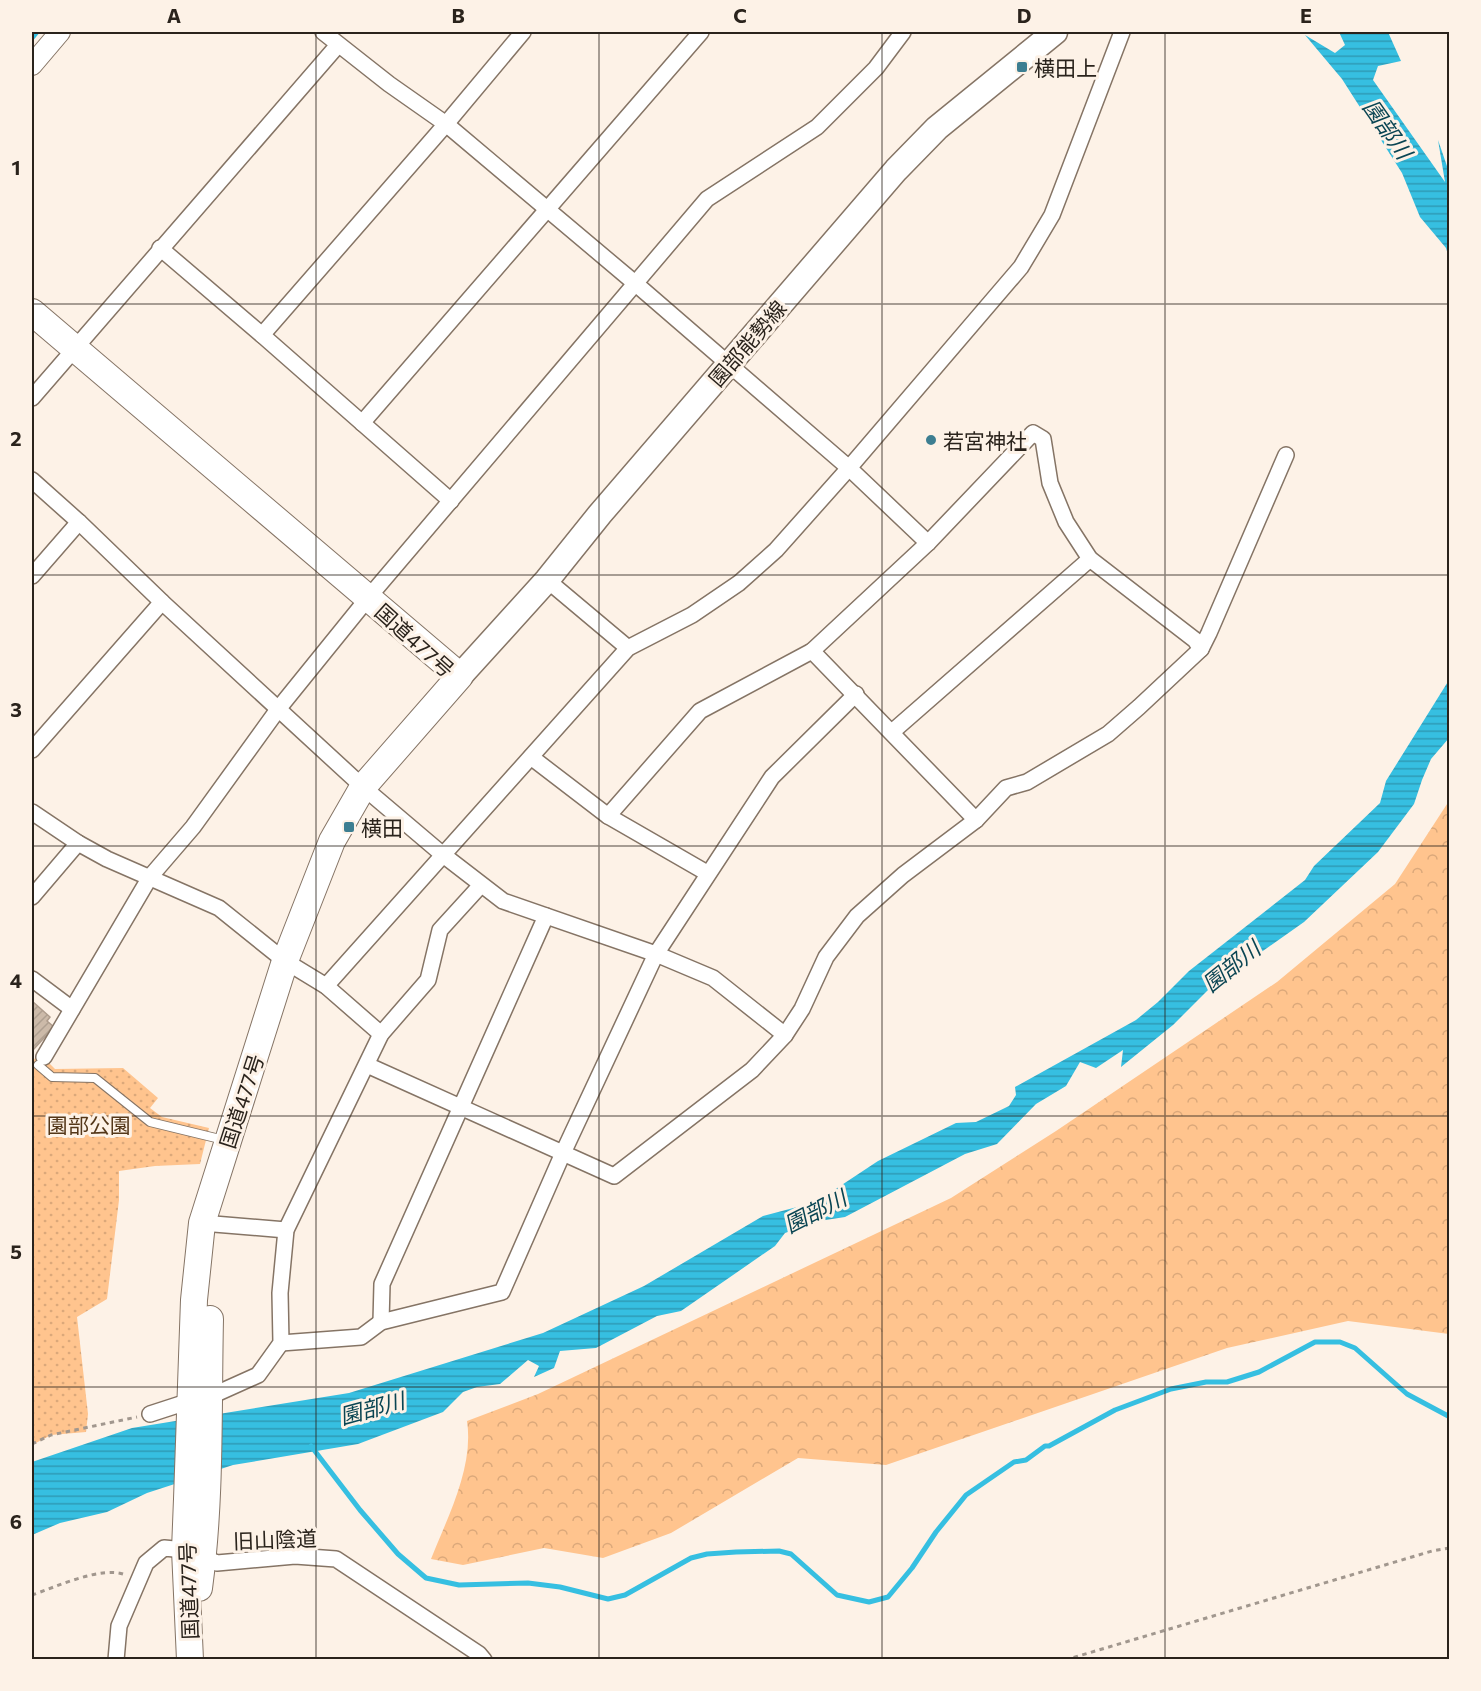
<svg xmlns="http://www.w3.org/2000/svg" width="1481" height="1691" viewBox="0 0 1481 1691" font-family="Commissioner,'Noto Sans JP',sans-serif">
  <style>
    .grass { fill: url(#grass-dots) }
    .forest { fill: url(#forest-crowns) }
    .water { fill: url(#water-rules) }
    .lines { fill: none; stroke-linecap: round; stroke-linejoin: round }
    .stream { stroke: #36bfe1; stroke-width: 5 }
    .building { fill: url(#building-hatch); stroke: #ae9c8c; stroke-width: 1.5 }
    .service-casing { stroke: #857465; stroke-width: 10 }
    .minor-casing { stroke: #857465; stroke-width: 18 }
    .tertiary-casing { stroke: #857465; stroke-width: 22 }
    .primary-casing { stroke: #857465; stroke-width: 27 }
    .trunk-casing { stroke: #857465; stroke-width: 28 }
    .path { stroke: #a1978e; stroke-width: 3; stroke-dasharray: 4.5 4.5; stroke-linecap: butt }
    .service { stroke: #fff; stroke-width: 8 }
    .minor { stroke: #fff; stroke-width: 15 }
    .tertiary { stroke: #fff; stroke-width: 20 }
    .primary { stroke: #fff; stroke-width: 24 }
    .trunk { stroke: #fff; stroke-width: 26 }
    .grid { fill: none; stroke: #2a231c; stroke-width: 1.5; stroke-opacity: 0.55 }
    .poi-dot { fill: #3d7e91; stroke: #fdf2e7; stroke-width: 2 }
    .labels { text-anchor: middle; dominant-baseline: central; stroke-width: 6; stroke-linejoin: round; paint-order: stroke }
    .poi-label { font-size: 21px; fill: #2a231c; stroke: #fdf2e7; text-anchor: start }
    .street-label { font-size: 21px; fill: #2a231c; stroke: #fdf2e7 }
    .park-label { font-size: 21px; fill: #543719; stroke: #fdf2e7 }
    .water-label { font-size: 22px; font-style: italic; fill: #0a4553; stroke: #fdf2e7 }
    .neatline { fill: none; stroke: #2a231c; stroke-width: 2 }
    .grid-label { font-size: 20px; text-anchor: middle; font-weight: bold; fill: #2a231c }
  </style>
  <defs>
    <pattern id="grass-dots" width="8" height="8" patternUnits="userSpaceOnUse" patternTransform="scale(1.5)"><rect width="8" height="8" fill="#ffc48e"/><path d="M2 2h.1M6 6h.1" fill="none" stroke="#dba87a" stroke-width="1.8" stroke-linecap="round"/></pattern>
    <pattern id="forest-crowns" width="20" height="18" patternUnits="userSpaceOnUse" patternTransform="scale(1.5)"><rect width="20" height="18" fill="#ffc48e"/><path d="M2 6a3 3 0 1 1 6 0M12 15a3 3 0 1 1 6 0" fill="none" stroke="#dba87a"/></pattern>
    <pattern id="water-rules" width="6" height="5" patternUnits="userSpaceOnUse" patternTransform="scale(1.5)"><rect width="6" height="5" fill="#36bfe1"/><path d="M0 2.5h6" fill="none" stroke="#2e9bb6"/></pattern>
    <pattern id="building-hatch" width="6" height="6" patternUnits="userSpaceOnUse" patternTransform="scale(1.5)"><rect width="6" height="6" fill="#ccbaa9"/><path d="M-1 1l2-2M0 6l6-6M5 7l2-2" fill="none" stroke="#afa091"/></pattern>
  </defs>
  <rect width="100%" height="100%" fill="#fdf2e7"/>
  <!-- grass -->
  <path class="grass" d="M39 1053 55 1069 123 1068 158 1098 150 1108 162 1117 209 1128 200 1164 155 1166 119 1171V1200L107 1299 77 1317 88 1414 86 1432 51 1435 32 1445V1062Z"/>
  <!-- forest -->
  <path class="forest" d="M1449 801V1334L1348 1321 1227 1348 886 1465 798 1458 671 1533 603 1558 544 1548 463 1565 431 1559C448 1516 474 1467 467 1421L538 1394 951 1198 1056 1131 1277 982 1395 884Z"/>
  <!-- water -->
  <g class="water">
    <path d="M1339 32H1388L1401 61 1378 66 1373 80 1445 182 1438 140 1449 172V258L1446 248 1420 217 1402 173 1342 79 1305 35 1335 53 1345 45Z"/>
    <path d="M1449 680V738L1431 759 1422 780 1414 804 1378 852 1304 922 1209 989 1173 1025 1121 1067 1123 1050 1096 1068 1080 1062 1066 1086 1036 1104 997 1144 965 1154 845 1217 819 1221 785 1233 775 1246 681 1311 657 1316 596 1348 560 1351 554 1368 534 1377 539 1366 528 1360 500 1384 477 1387 463 1392 443 1412 358 1444 233 1465 147 1493 107 1512 60 1523 32 1535V1462L132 1428 349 1393 543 1333 644 1286 763 1216 816 1202 878 1161 956 1123 976 1122 1009 1106 1016 1095 1015 1087 1136 1020 1158 1002 1189 971 1305 880 1314 866 1380 803 1386 781Z"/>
  </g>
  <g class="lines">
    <!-- stream -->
    <g class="stream">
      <path d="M32 38 37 32"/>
      <path d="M311 1446 360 1510 398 1554 426 1578 459 1585 528 1583 560 1587 608 1599 625 1595 691 1558 707 1554 736 1552 779 1551 791 1554 837 1595 869 1602 888 1597 912 1568 936 1532 966 1495 1014 1462 1026 1460 1045 1446H1049L1115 1410 1171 1389 1206 1382H1227L1259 1372 1315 1342H1340L1355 1348 1407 1394 1450 1417"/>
    </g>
  </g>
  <!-- building -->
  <path class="building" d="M32 1001 50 1017 47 1021 54 1027 32 1051Z"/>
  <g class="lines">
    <defs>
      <path id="service" d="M38 1065 52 1077 95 1078 150 1122 224 1140"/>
      <g id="minor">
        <path d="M323 32 389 84 446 124 636 284 849 468 928 543"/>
        <path d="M160 248 262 335 451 501"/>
        <path d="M262 335 446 124 523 32"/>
        <path d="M32 398 338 45"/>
        <path d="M362 423 701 32"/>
        <path d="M32 480 79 522 162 602 363 787 442 854 503 901 656 954 713 978 785 1035"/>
        <path d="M32 576 79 522"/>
        <path d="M547 580 628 648"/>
        <path d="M812 651 976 820"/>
        <path d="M892 732 1090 559"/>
        <path d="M32 750 162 602"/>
        <path d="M531 757 608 816 707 873"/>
        <path d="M32 812 78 843 107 859 219 908 285 961 326 986 381 1034"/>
        <path d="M608 816 700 711 812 651 928 543 1033 433 1043 439 1050 483 1066 522 1090 559 1195 640 1201 649"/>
        <path d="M32 897 78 843"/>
        <path d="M32 979 72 1009"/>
        <path d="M326 986 628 648 692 615 739 583 776 550 849 468 1021 267 1052 215 1122 32"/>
        <path d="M44 1057 150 877 193 827 279 708 368 598 707 199 817 127 876 68 903 32"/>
        <path d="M367 1065 614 1176 752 1070 785 1035 802 1009 826 957 857 916 903 875 976 820 1006 788 1027 782 1108 734 1139 707 1201 649 1209 633 1286 455"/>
        <path d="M202 1223 286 1230"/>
        <path d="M381 1322 382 1284 546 916"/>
        <path d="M281 1343 361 1337 381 1322 502 1292 563 1153 656 954 772 777 856 694"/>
        <path d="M150 1414 190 1401 209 1397 258 1375 281 1343 280 1293 286 1230 381 1034 428 980 440 930 481 885"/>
        <path d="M116 1660 119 1626 146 1563 164 1548 185 1550 217 1563 295 1556 336 1559 479 1654 484 1660"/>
      </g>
      <path id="tertiary" d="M32 65 60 32"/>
      <path id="primary" d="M460 676 547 580 600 514 896 170 937 128 1055 32"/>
      <g id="trunk">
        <path d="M32 312 460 676 363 787 332 841 285 961 202 1223 194 1300 187 1499 185 1550 190 1660"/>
        <path d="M199 1588C211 1500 208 1408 210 1319"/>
      </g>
    </defs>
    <!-- service casing -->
    <use href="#service" class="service-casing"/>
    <!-- minor casing -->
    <use href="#minor" class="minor-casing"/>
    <!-- tertiary casing -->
    <use href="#tertiary" class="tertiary-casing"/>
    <!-- primary casing -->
    <use href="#primary" class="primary-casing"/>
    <!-- trunk casing -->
    <use href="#trunk" class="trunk-casing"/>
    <!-- path -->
    <g class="path">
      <path d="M32 1444 51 1435 137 1417"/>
      <path d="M32 1595C56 1587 102 1565 126 1575"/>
      <path d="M1065 1660 1432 1551 1450 1548"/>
    </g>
    <!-- service -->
    <use href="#service" class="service"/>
    <!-- minor -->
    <use href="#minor" class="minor"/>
    <!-- tertiary -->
    <use href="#tertiary" class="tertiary"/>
    <!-- primary -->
    <use href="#primary" class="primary"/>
    <!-- trunk -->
    <use href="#trunk" class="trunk"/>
  </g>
  <!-- grid -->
  <path class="grid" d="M316 32V1660M599 32V1660M882 32V1660M1165 32V1660M32 304H1450M32 575H1450M32 846H1450M32 1116H1450M32 1387H1450"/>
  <!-- markers -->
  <g class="poi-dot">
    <rect x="1016" y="61" width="12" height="12" rx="3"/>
    <circle cx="931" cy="440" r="6"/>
    <rect x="343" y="821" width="12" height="12" rx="3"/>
  </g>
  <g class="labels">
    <!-- poi labels -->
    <g class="poi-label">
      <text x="1034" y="67">横田上</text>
      <text x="943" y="440">若宮神社</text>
      <text x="361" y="827">横田</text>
    </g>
    <!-- street labels -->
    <g class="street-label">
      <text transform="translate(747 343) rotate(-49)">園部能勢線</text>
      <text transform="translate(415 640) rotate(42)">国道477号</text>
      <text transform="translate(241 1101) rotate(-72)">国道477号</text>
      <text transform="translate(275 1539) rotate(-2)">旧山陰道</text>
      <text transform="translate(188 1591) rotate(-92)">国道477号</text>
    </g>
    <!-- park labels -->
    <g class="park-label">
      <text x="89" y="1124">園部公園</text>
    </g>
    <!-- water labels -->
    <g class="water-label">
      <text transform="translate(1388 129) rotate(55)">園部川</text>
      <text transform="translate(1231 966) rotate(-39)">園部川</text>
      <text transform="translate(815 1211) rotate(-27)">園部川</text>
      <text transform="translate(372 1408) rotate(-15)">園部川</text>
    </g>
  </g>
  <!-- border -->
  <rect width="1481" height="1691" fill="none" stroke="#fdf2e7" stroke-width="66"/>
  <rect x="33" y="33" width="1415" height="1625" class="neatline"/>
  <g class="grid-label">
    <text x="174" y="23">A</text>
    <text x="458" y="23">B</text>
    <text x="740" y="23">C</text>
    <text x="1024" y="23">D</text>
    <text x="1306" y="23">E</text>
    <text x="16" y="175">1</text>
    <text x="16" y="446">2</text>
    <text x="16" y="717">3</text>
    <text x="16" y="988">4</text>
    <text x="16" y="1259">5</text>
    <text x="16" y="1529">6</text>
  </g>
</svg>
